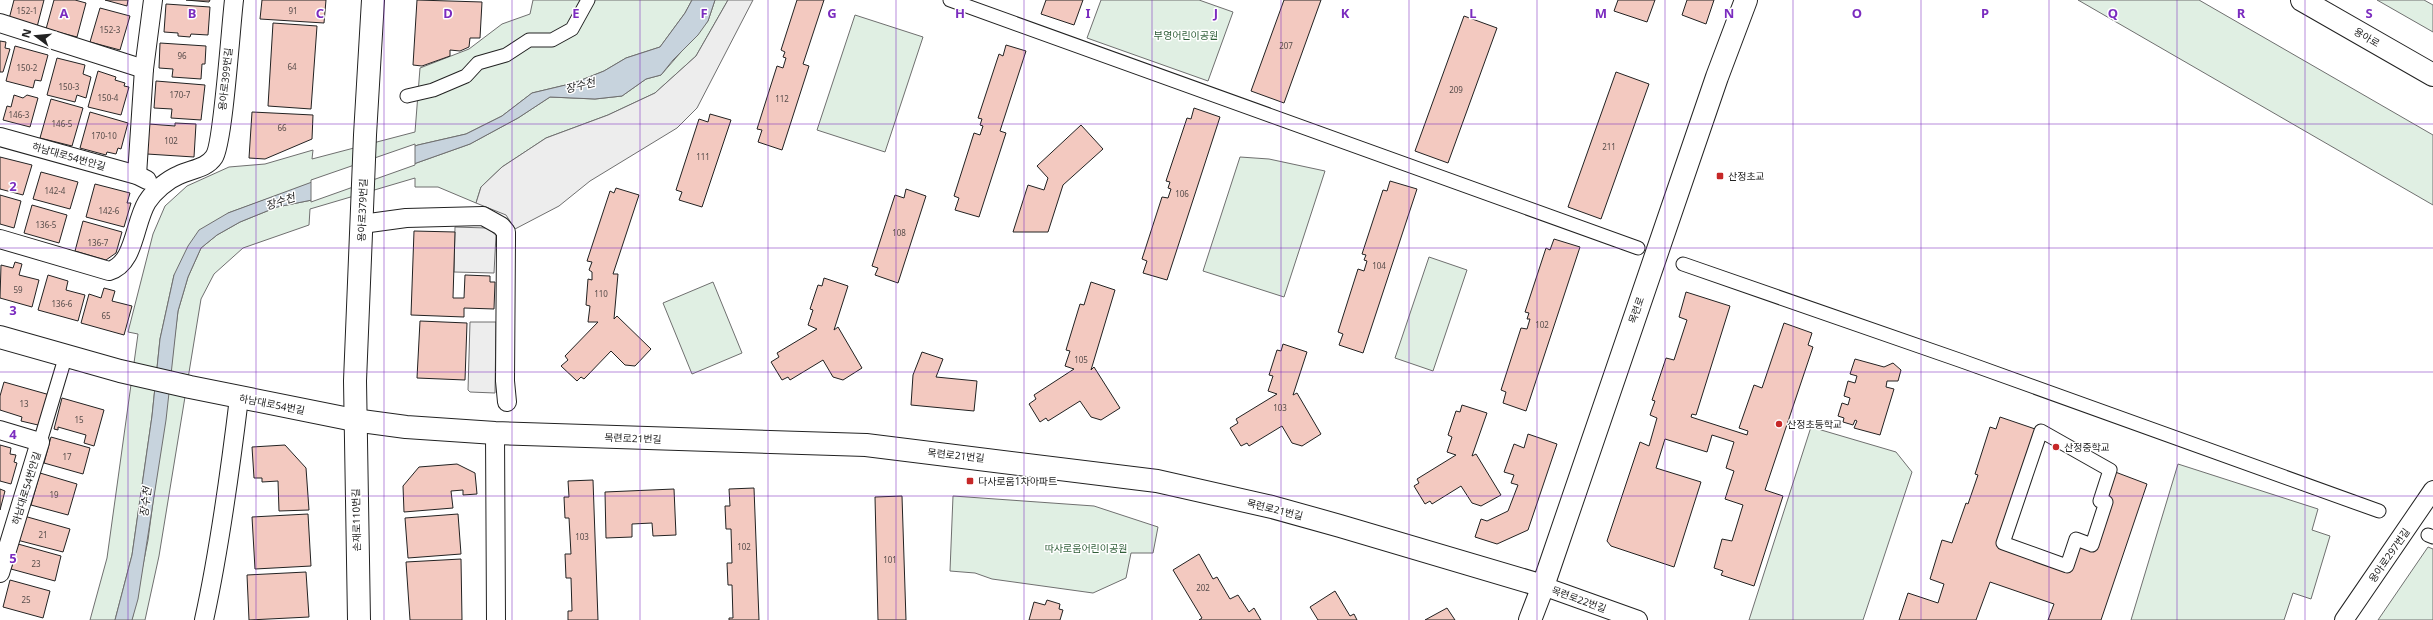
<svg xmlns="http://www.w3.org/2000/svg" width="2433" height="620" viewBox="0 0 2433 620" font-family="'Noto Sans','Noto Sans KR',sans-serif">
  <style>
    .green { fill: #e0efe3; stroke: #6f6f6f }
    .parking { fill: #ededed; stroke: #6f6f6f }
    .water { fill: #c7d3dd; stroke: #6f6f6f }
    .pier { fill: #fff; stroke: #6f6f6f }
    .building { fill: #f3c9c0; stroke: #222 }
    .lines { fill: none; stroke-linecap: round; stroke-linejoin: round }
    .pedestrian-casing { stroke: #222; stroke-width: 15 }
    .minor-casing { stroke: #222; stroke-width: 20 }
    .tertiary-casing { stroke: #222; stroke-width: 24 }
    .secondary-casing { stroke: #222; stroke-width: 24 }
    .pedestrian { stroke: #fff; stroke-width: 13 }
    .minor { stroke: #fff; stroke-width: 18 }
    .tertiary { stroke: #fff; stroke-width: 22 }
    .secondary { stroke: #fff; stroke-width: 22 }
    .grid { fill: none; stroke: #7b2cbf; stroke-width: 1; stroke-opacity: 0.55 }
    .poi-dot { fill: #c62828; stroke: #fff; stroke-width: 1.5 }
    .labels { text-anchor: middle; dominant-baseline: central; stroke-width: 3; stroke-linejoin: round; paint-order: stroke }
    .number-label { font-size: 8px; fill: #564c4a }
    .park-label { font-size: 10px; fill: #2f5e38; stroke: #fff }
    .street-label { font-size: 10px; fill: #222; stroke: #fff }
    .poi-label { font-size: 10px; fill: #222; stroke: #fff; text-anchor: start }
    .water-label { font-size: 11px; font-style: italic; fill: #222; stroke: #fff }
    .grid-label { font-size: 13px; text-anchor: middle; font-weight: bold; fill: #7b2cbf; stroke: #fff; stroke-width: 3; stroke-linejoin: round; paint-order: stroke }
  </style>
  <rect width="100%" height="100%" fill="#fff"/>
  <!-- green -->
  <g class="green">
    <path d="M533 0H692L685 13 660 47 626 58 604 71 574 83 532 93 502 116 466 134 418 145 228 213 174 275 160 339 152 416 132 555 115 620H90L107 558 138 334 128 332 153 234 165 206 187 186 229 167 265 164 313 150 312 159 415 132 420 68 469 49 502 24 530 14Z"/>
    <path d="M715 0H728L696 56 655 93 608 115 546 138 502 167 481 187 476 203 438 187H415V178L310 209 309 225 243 248 214 274 201 299 159 556 145 620H132L148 540 178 311 188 277 201 248 217 235 240 222 277 207 312 200 470 144 518 118 550 97 595 99 622 96 646 79 661 75 708 21Z"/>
    <path d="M1101 0H1199L1233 12 1208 81 1087 38Z"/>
    <path d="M2078 0H2199L2433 135V205Z"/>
    <path d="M2377 0H2424L2433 5V32Z"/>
    <path d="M855 15 923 37 885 152 817 130Z"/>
    <path d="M1240 157 1269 159 1325 171 1284 297 1203 271Z"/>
    <path d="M1429 257 1467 270 1433 371 1395 358Z"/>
    <path d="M713 282 742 353 692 374 663 303Z"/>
    <path d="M1811 427 1896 452 1912 472 1863 620H1749Z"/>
    <path d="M2178 464 2318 509 2312 530 2330 536 2311 599 2293 593 2284 620H2131Z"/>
    <path d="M953 496 1094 506 1158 527 1153 553H1131L1126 578 1093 593 992 579 975 573 950 571Z"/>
    <path d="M2428 547 2433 549V620H2378Z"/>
  </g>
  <!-- parking -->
  <g class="parking">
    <path d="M728 0H753L697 108 677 128 590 181 559 206 515 229 506 215 476 203 481 187 502 167 546 138 608 115 655 93 696 56Z"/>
    <path d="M455 227 487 228 496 235 494 273 454 272Z"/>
    <path d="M470 322H496L495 393 470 392 468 390Z"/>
  </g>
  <!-- water -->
  <path class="water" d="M692 0H715L708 21 698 35 673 60 661 75 646 79 622 96 595 99 550 97 518 118 470 144 312 200 277 207 240 222 217 235 201 248 188 277 178 311 166 420 138 599 132 620H115L132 555 152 416 160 339 174 275 188 246 199 230 228 213 312 182 418 145 466 134 502 116 532 93 574 83 604 71 626 58 660 47 685 13Z"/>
  <!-- pier -->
  <path class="pier" d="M415 144V165L311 202V180Z"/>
  <!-- building -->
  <g class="building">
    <path d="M14 0H44L37 27 9 19Z"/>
    <path d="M54 0H75L86 3 77 37 46 29Z"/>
    <path d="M105 0H128L127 6Z"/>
    <path d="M186 0H210L209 2Z"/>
    <path d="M262 0H326L324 23 260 19Z"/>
    <path d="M417 0 482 2 480 38H470L469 47 460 51 450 50V56L422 66 413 65Z"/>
    <path d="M797 0H824L803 64 809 66 782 150 758 142 762 130 757 129 777 66 783 68 786 58 783 57 785 52 781 50Z"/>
    <path d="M1046 0H1083L1074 25 1041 14Z"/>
    <path d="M1284 0H1321L1284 103 1251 91Z"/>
    <path d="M1618 0H1655L1647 22 1614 11Z"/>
    <path d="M1687 0H1714L1706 24 1682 15Z"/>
    <path d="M166 4 210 7 208 35 191 34 190 37 178 36V33L164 32Z"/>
    <path d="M100 8 130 16 120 50 90 42Z"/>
    <path d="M1464 16 1497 28 1448 163 1415 151Z"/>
    <path d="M273 23 317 26 311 109 268 106Z"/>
    <path d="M0 41 6 42 5 48 10 49 3 72H0Z"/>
    <path d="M160 43 206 46 205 64H202L201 79 172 77 173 69 159 68Z"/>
    <path d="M1006 45 1026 51 1000 131 1006 133 979 217 955 210 959 198 954 196 974 133 980 135 983 126 980 125 982 119 978 118 999 54 1003 56Z"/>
    <path d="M15 46 48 55 41 81 35 80 33 88 6 81Z"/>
    <path d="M57 58 85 65 83 74 91 77 86 98 77 95 75 102 47 95Z"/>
    <path d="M98 71 116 77 115 80 125 83 124 86 129 87 121 115 88 107Z"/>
    <path d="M1616 72 1649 84 1601 219 1568 207Z"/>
    <path d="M156 81 205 85 201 120 171 118 172 109 154 108Z"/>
    <path d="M14 95 23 98 27 95 38 98 30 127 3 120 7 106 11 107Z"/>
    <path d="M51 99 83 108 72 146 40 138Z"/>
    <path d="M1194 108 1220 117 1167 280 1143 273 1147 261 1142 259 1162 197 1168 198 1171 189 1168 188 1170 182 1166 181 1187 118 1191 119Z"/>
    <path d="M90 112 128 123 121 149 118 148 116 154 107 152 106 155 80 148Z"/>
    <path d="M252 112 313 115 312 139 265 159 249 158Z"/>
    <path d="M710 114 731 120 702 207 679 200 682 192 676 190 699 119 708 122Z"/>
    <path d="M175 123 196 124 194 157 147 154 149 124 175 126Z"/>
    <path d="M1081 125 1103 149 1063 185 1048 232H1013L1028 185 1044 190 1048 178 1037 166Z"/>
    <path d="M0 157 32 165 23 195 0 189Z"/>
    <path d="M41 172 78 182 70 209 33 199Z"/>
    <path d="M1390 181 1417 189 1363 353 1339 345 1343 334 1338 332 1358 269 1364 271 1367 261 1364 260 1366 255 1362 254 1383 190 1387 191Z"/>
    <path d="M95 184 130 193 127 203H131L124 227 86 217Z"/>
    <path d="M616 188 639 195 613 274H618L614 319 617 316 651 349 635 366 625 365 611 351 584 379 581 377 577 381 561 366 568 360 565 356 598 322H588L590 306 586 305 588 279 592 280V272L589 270 592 262 587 261 610 191 614 193Z"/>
    <path d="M906 189 926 196 898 283 875 275 878 268 872 266 895 195 904 198Z"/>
    <path d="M0 195 21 201 14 228 0 224Z"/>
    <path d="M32 205 67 215 59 243 24 233Z"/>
    <path d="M83 221 122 232 116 253 106 260 75 251Z"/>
    <path d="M414 231 455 232 453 298H464L465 275 490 276V282H495L494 309 464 308V317L411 315Z"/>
    <path d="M1554 239 1580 247 1526 411 1503 403 1506 392 1501 390 1521 328 1527 329 1530 319H1527L1529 313 1525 312 1546 248 1550 250Z"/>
    <path d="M15 262 22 264 19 275 39 280 32 307 0 298 1 265 13 268Z"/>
    <path d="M48 275 68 281 66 290 85 295 78 321 38 310Z"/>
    <path d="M824 278 848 286 834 330 838 327 862 368 843 380 833 377 823 360 790 380 788 377 782 380 771 362 779 357 777 353 817 329 808 325 813 310 810 309 818 285 822 286Z"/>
    <path d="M1091 282 1115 290 1091 370 1094 367 1120 408 1101 420 1091 417 1080 401 1048 421 1046 418 1040 422 1029 404 1036 399 1034 395 1074 369 1065 366 1070 351 1066 350 1080 304 1084 305Z"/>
    <path d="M104 288 115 291 112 301 132 306 124 335 81 323 89 294 101 298Z"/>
    <path d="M1686 292 1730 306 1696 415 1692 414 1691 417 1747 435 1748 431 1739 428 1754 385 1762 388 1784 323 1812 333 1808 345 1813 347 1765 490 1783 496 1754 586 1721 575 1723 571 1714 568 1722 539 1732 541 1743 505 1725 499 1734 471 1726 468 1734 442 1712 435 1707 452 1665 439 1656 468 1701 482 1674 567 1611 546 1607 541 1640 442 1649 446 1657 418 1650 415 1655 401 1652 400 1666 358 1674 360 1687 320 1679 317Z"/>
    <path d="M420 321 467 323 465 380 417 378Z"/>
    <path d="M1283 344 1307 352 1293 395 1297 393 1321 434 1302 446 1292 443 1282 426 1249 446 1247 443 1241 446 1230 428 1238 423 1236 419 1277 394 1268 391 1273 376 1269 375 1277 350 1281 351Z"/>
    <path d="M922 352 943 359 936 377 977 381 974 411 911 405 913 375Z"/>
    <path d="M1855 359 1884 367 1893 363 1901 370 1898 381H1887L1886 387 1894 389 1880 435 1854 428 1857 421 1855 420 1853 425 1843 422 1844 418 1838 416 1842 403 1848 405 1850 398 1844 396 1848 381 1855 383 1857 376 1850 374Z"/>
    <path d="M4 382 50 395 43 422 38 425 21 421 22 417 0 410V396Z"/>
    <path d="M62 398 104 410 94 446 84 443 86 435 58 427V430L54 429Z"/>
    <path d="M1462 405 1487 413 1472 456 1476 454 1501 495 1481 506 1472 503 1461 486 1432 504 1430 501 1425 504 1414 486 1419 483 1417 479 1456 455 1447 452 1452 437 1448 435 1456 411 1460 412Z"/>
    <path d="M2000 417 2041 431 2003 543 2067 566 2076 539 2092 545 2110 470 2147 484 2101 620H2048L2054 604 1990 582 1976 620H1899L1908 593 1938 603 1944 584 1930 579 1942 540 1952 543 1966 503 1968 504 1978 475 1975 474 1990 427 1996 429Z"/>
    <path d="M1528 434 1557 444 1528 530 1497 544 1475 537 1481 519 1487 521 1508 511 1518 485 1511 483 1514 475 1504 472 1514 444 1524 448Z"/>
    <path d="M51 437 90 448 83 474 44 463Z"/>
    <path d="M0 445 11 448 10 454 16 455 14 462 17 463 11 484 0 481Z"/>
    <path d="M285 445 306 468 309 510 279 511 278 481 262 482V478H254L252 447Z"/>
    <path d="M457 464 475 473 477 494 463 495V490L451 491 453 508 404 512 403 486 419 467Z"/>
    <path d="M40 473 77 484 68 515 31 505Z"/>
    <path d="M593 480 598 620H568V611H572L571 578H566L565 554H571L569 518H565L564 497H569L568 481Z"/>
    <path d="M754 488 759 620H729V618H733L732 585H728L727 563H732L731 529H726L725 506H730L729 489Z"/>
    <path d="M0 489 5 491 0 510Z"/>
    <path d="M674 489 676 535 653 536 652 523 632 524V537L606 538 605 492Z"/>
    <path d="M902 496 906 620H878L875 497Z"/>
    <path d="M308 514 311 566 255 569 252 517Z"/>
    <path d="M458 514 461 554 408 558 405 518Z"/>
    <path d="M24 516 70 529 63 552 17 540Z"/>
    <path d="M18 544 61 556 55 581 11 569Z"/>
    <path d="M1199 554 1213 579 1217 577 1230 599 1238 595 1249 612 1254 608 1261 620H1199L1202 618 1173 570Z"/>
    <path d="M461 559 462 620H410L406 562Z"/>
    <path d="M306 572 309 617 249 620 247 575Z"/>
    <path d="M10 580 50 591 43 618 3 607Z"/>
    <path d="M1335 591 1350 616 1354 614 1357 620H1318L1310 607Z"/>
    <path d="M1047 600 1060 604 1059 609 1063 610 1060 620H1029L1034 602 1045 605Z"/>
    <path d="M1447 608 1455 620H1425Z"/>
  </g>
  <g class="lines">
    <defs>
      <g id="pedestrian">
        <path d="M950 0 1638 248"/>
        <path d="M407 96 433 90 466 76 478 63 506 55 529 40H552L572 29 588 0"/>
        <path d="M1683 264 1962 361 2379 511"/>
        <path d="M2041 431 2110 470 2100 501 2106 502 2092 545 2076 539 2067 566 2003 543Z"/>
        <path d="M40 442 66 355"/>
        <path d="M2428 535 2433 537"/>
      </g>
      <g id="minor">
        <path d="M0 23 144 69"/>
        <path d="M0 137 137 175 147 180"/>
        <path d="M137 175 144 69 153 0"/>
        <path d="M362 224 406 218 483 216 501 226 506 232V240L505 381 507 402"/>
        <path d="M0 239 109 271C135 264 134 223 147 202 154 191 167 180 179 175 191 169 206 169 214 157 223 145 231 24 234 0"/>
        <path d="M0 430 40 442 0 573"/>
        <path d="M495 433 496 620"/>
        <path d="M1543 586 1638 620"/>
        <path d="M204 620C220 547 230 472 239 398"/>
        <path d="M2344 620 2433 490"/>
      </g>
      <g id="tertiary">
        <path d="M0 337 120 371 190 387 354 420 406 427 495 433 866 445 1157 481 1272 507 1340 526 1543 586"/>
        <path d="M359 620 355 381 365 135 373 0"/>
      </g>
      <g id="secondary">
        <path d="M2302 0 2433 75"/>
        <path d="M1530 620 1543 586 1717 77 1746 0"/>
      </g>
    </defs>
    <!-- pedestrian casing -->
    <use href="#pedestrian" class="pedestrian-casing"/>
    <!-- minor casing -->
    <use href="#minor" class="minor-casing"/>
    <!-- tertiary casing -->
    <use href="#tertiary" class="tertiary-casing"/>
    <!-- secondary casing -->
    <use href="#secondary" class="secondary-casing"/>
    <!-- pedestrian -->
    <use href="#pedestrian" class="pedestrian"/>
    <!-- minor -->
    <use href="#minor" class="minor"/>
    <!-- tertiary -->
    <use href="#tertiary" class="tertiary"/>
    <!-- secondary -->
    <use href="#secondary" class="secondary"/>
  </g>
  <!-- grid -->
  <path class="grid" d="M128 0V620M256 0V620M384 0V620M512 0V620M640 0V620M768 0V620M896 0V620M1024 0V620M1152 0V620M1281 0V620M1409 0V620M1537 0V620M1665 0V620M1793 0V620M1921 0V620M2049 0V620M2177 0V620M2305 0V620M0 124H2433M0 248H2433M0 372H2433M0 496H2433"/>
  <!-- markers -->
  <g class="poi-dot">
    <rect x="1716" y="172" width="8" height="8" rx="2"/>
    <circle cx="1779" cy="424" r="4"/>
    <circle cx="2056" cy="447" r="4"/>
    <rect x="966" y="477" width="8" height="8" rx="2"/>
  </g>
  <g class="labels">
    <!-- number labels -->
    <g class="number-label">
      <text x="27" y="10">152-1</text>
      <text x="293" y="10">91</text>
      <text x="110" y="29">152-3</text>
      <text x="1286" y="45">207</text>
      <text x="182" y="55">96</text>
      <text x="292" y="66">64</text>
      <text x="27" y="67">150-2</text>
      <text x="69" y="86">150-3</text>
      <text x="1456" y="89">209</text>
      <text x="180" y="94">170-7</text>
      <text x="108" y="97">150-4</text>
      <text x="782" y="98">112</text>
      <text x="19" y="114">146-3</text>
      <text x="62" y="123">146-5</text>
      <text x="282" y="127">66</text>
      <text x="104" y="135">170-10</text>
      <text x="171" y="140">102</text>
      <text x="1609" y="146">211</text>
      <text x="703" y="156">111</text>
      <text x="55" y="190">142-4</text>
      <text x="1182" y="193">106</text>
      <text x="109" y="210">142-6</text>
      <text x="46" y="224">136-5</text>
      <text x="899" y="232">108</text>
      <text x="98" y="242">136-7</text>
      <text x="1379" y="265">104</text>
      <text x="18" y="289">59</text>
      <text x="601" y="293">110</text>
      <text x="62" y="303">136-6</text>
      <text x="106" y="315">65</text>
      <text x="1542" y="324">102</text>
      <text x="1081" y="359">105</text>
      <text x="24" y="403">13</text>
      <text x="1280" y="407">103</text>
      <text x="79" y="419">15</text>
      <text x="67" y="456">17</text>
      <text x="54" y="494">19</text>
      <text x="43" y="534">21</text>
      <text x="582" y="536">103</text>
      <text x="744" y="546">102</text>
      <text x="890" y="559">101</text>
      <text x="36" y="563">23</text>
      <text x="1203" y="587">202</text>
      <text x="26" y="599">25</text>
    </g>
    <!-- park labels -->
    <g class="park-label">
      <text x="1186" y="35">부영어린이공원</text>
      <text x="1086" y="548">따사로움어린이공원</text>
    </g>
    <!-- street labels -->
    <g class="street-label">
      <text transform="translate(2367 37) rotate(30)">용아로</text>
      <text transform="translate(225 79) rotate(-84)">용아로399번길</text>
      <text transform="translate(69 156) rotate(16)">하남대로54번안길</text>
      <text transform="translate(362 210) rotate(-88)">용아로379번길</text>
      <text transform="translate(1636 310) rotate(-71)">목련로</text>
      <text transform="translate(272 404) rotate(11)">하남대로54번길</text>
      <text transform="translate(633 438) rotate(2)">목련로21번길</text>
      <text transform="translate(956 455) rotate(6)">목련로21번길</text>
      <text transform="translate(26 488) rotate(-73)">하남대로54번안길</text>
      <text transform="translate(1275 509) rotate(14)">목련로21번길</text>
      <text transform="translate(356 520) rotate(-91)">손재로110번길</text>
      <text transform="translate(2389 555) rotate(-55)">용아로297번길</text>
      <text transform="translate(1579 599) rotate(20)">목련로22번길</text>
    </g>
    <!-- poi labels -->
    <g class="poi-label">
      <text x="1728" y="176">산정초교</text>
      <text x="1787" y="424">산정초등학교</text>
      <text x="2064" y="447">산정중학교</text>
      <text x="978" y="481">다사로움1차아파트</text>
    </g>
    <!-- water labels -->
    <g class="water-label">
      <text transform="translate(580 85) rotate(-14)">장수천</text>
      <text transform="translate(280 201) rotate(-18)">장수천</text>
      <text transform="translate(145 502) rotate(-83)">장수천</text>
    </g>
  </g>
  <g class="grid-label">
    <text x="64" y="18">A</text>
    <text x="192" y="18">B</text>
    <text x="320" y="18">C</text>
    <text x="448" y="18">D</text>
    <text x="576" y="18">E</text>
    <text x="704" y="18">F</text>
    <text x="832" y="18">G</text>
    <text x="960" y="18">H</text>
    <text x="1088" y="18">I</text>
    <text x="1216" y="18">J</text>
    <text x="1345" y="18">K</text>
    <text x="1473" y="18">L</text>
    <text x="1601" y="18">M</text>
    <text x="1729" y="18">N</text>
    <text x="1857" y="18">O</text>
    <text x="1985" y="18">P</text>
    <text x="2113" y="18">Q</text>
    <text x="2241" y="18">R</text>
    <text x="2369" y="18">S</text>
    <text x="13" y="191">2</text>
    <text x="13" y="315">3</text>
    <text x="13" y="439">4</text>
    <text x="13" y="563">5</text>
  </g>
  <!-- north arrow -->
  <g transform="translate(36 36) rotate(286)" stroke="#ffffff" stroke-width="3" paint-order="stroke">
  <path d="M0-3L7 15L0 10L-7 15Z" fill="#222222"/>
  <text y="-6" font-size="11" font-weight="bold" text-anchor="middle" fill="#222222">N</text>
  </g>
</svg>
